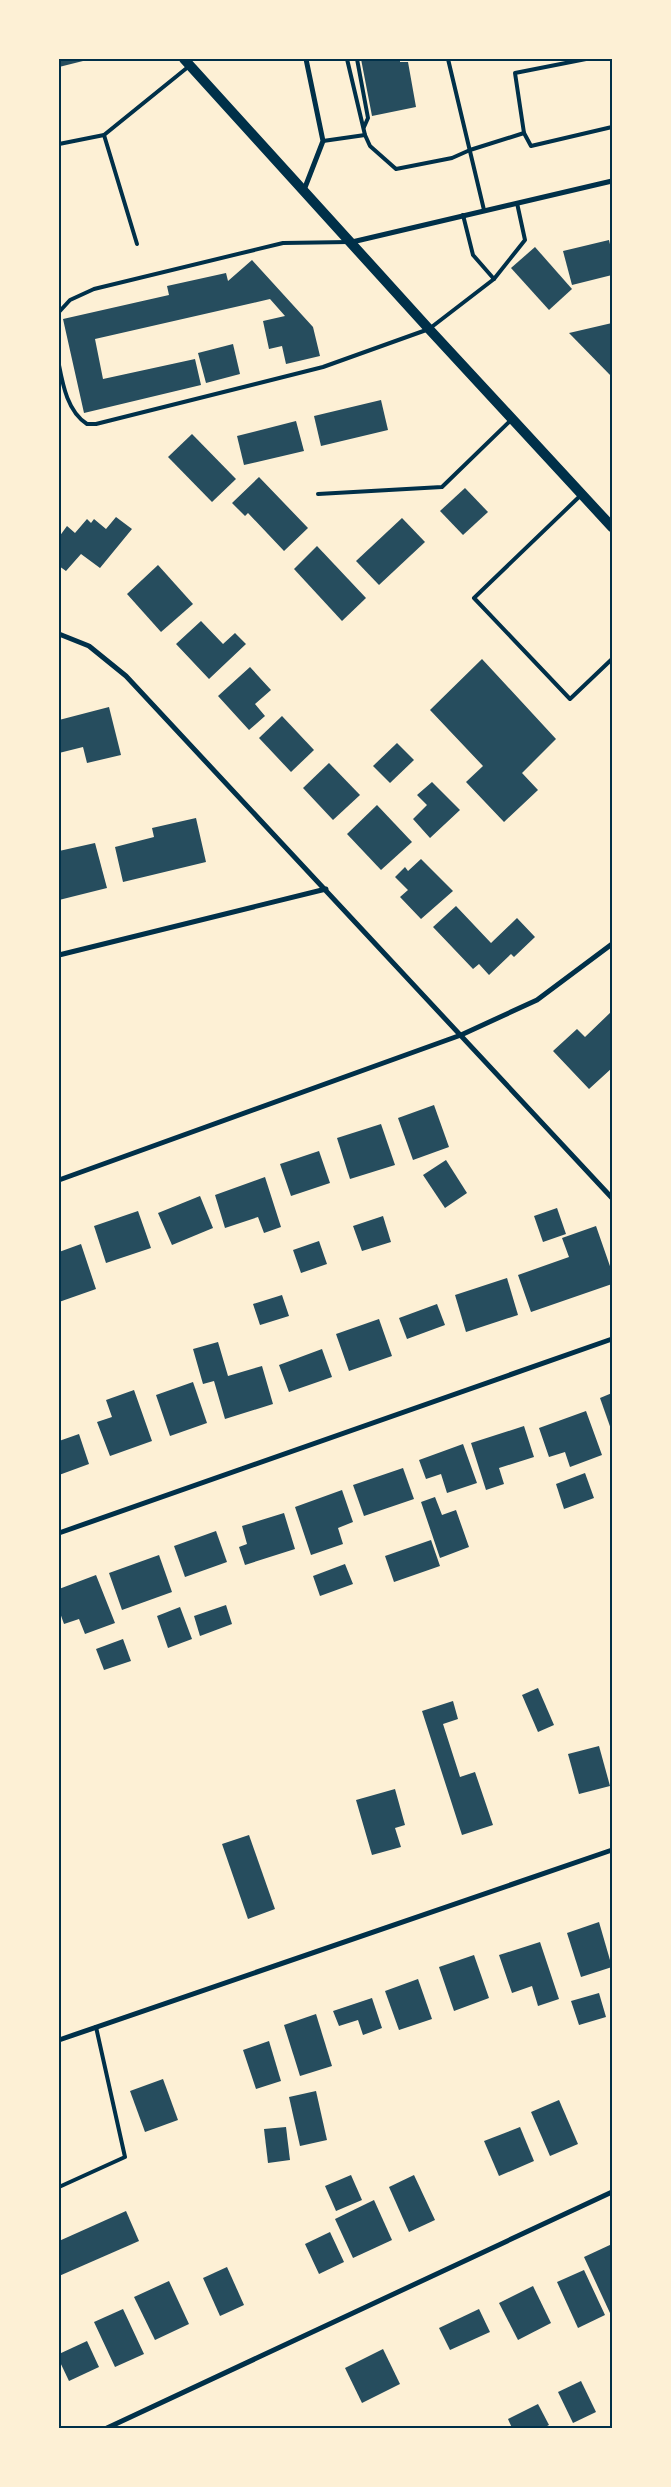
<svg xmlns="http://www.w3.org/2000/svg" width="671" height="2487" viewBox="0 0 671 2487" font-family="'Fira Sans Condensed',sans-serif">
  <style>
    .building { fill: #264d5e }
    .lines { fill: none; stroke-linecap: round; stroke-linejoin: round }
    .service { stroke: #003049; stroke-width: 4 }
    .minor { stroke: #003049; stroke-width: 5 }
    .secondary { stroke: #003049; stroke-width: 10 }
    .neatline { fill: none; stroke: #003049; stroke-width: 2 }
  </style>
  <rect width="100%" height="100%" fill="#fdf0d5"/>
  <!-- building -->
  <g class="building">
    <path d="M59 59H82L83 61 59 67Z"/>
    <path d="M361 59H400V62H408L416 107 372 116Z"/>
    <path d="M609 240 612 253V275L572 285 563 251Z"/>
    <path d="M535 247 572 289 549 310 511 268Z"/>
    <path d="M252 260 313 327 320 356 286 364 282 346 269 349 263 321 285 316 270 299 95 339 103 379 195 359 201 385 84 413 63 319 169 295 167 286 226 273 228 281Z"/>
    <path d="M612 323V377L569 333Z"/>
    <path d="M233 344 240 374 206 383 198 353Z"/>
    <path d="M381 400 388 430 321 446 314 416Z"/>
    <path d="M296 421 304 451 244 465 237 436Z"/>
    <path d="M192 434 236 479 212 502 168 457Z"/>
    <path d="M259 477 308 528 284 551 248 513 245 516 232 503Z"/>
    <path d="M465 488 488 512 463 535 440 511Z"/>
    <path d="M116 517 132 529 100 568 81 554 66 571 59 566V537L67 526 75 533 87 519 91 523 94 519 106 529Z"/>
    <path d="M402 518 425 542 379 585 356 561Z"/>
    <path d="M317 546 366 598 342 621 294 569Z"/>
    <path d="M158 565 193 604 161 632 127 594Z"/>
    <path d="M201 621 223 644 235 633 246 644 209 679 176 644Z"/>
    <path d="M482 659 556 739 522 773 538 790 504 822 466 782 483 766 430 710Z"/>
    <path d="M250 667 271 690 255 704 265 716 249 730 218 696Z"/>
    <path d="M109 707 121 755 87 763 83 747 59 753V720Z"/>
    <path d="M282 716 314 750 291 772 259 738Z"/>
    <path d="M397 743 414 760 390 783 373 766Z"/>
    <path d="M329 763 360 795 333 820 303 788Z"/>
    <path d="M432 782 460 810 430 838 413 819 427 805 417 795Z"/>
    <path d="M377 805 412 842 381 870 347 834Z"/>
    <path d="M196 818 206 862 123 882 115 847 154 837 152 828Z"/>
    <path d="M95 843 107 888 59 900V851Z"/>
    <path d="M421 859 453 891 421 919 400 897 408 890 395 877 405 867 408 871Z"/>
    <path d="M456 906 491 943 517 918 535 937 514 957 511 954 489 975 479 964 473 969 433 927Z"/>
    <path d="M612 1011V1068L589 1089 553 1051 577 1029 585 1037Z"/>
    <path d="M434 1105 449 1147 413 1160 398 1118Z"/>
    <path d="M381 1124 395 1165 350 1179 337 1138Z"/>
    <path d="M319 1151 330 1183 291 1196 280 1164Z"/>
    <path d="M446 1160 467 1193 445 1208 423 1175Z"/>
    <path d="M265 1177 281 1227 264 1233 258 1217 225 1228 215 1195Z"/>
    <path d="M200 1196 213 1228 172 1245 158 1213Z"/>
    <path d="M557 1208 566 1234 543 1242 534 1216Z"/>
    <path d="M138 1211 151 1248 106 1263 94 1226Z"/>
    <path d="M383 1216 391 1242 362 1251 353 1226Z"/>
    <path d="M596 1226 612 1272V1284L531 1312 518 1275 569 1257 562 1238Z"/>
    <path d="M319 1241 327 1264 301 1273 293 1250Z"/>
    <path d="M81 1244 96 1289 59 1302V1252Z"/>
    <path d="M507 1278 518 1315 466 1332 455 1295Z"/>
    <path d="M282 1295 289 1316 260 1325 253 1304Z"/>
    <path d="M437 1304 445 1325 407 1339 399 1318Z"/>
    <path d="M379 1319 392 1356 349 1371 336 1334Z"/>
    <path d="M218 1342 228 1376 262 1366 273 1404 225 1419 214 1381 203 1384 193 1349Z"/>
    <path d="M322 1349 332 1377 289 1392 279 1365Z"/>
    <path d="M193 1382 207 1423 170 1436 156 1395Z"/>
    <path d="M134 1390 152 1441 110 1456 97 1422 112 1417 106 1400Z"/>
    <path d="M612 1393V1432L600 1398Z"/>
    <path d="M586 1411 602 1455 570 1467 565 1452 549 1457 539 1428Z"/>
    <path d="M524 1426 534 1457 499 1468 504 1484 486 1490 471 1443Z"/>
    <path d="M79 1434 89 1464 59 1475V1441Z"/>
    <path d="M463 1444 477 1483 447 1493 441 1474 426 1479 419 1460Z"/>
    <path d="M403 1468 414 1499 364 1516 353 1485Z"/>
    <path d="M585 1473 594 1498 564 1509 556 1484Z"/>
    <path d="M342 1490 353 1522 338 1528 343 1544 311 1555 295 1507Z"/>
    <path d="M435 1497 442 1515 456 1510 469 1547 440 1558 421 1502Z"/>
    <path d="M284 1513 295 1549 245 1565 239 1547 247 1544 242 1526Z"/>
    <path d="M216 1531 227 1562 185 1577 174 1546Z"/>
    <path d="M431 1540 440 1566 394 1582 385 1556Z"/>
    <path d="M159 1555 172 1592 122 1610 109 1573Z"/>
    <path d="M345 1564 353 1584 320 1596 313 1576Z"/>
    <path d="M96 1575 115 1623 85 1634 79 1619 64 1624 59 1610V1589Z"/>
    <path d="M226 1605 232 1624 200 1636 194 1616Z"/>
    <path d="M180 1607 192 1639 168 1648 157 1616Z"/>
    <path d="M123 1639 131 1661 104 1670 96 1649Z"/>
    <path d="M538 1688 554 1725 538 1732 522 1695Z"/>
    <path d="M453 1701 458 1719 443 1724 460 1777 475 1772 493 1825 462 1835 422 1711Z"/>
    <path d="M599 1746 610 1786 579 1794 568 1754Z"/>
    <path d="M395 1789 405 1825 395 1828 401 1847 372 1855 356 1800Z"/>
    <path d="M249 1835 275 1909 248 1919 222 1844Z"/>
    <path d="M599 1922 612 1967 581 1977 567 1933Z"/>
    <path d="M540 1942 559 1999 538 2006 532 1986 512 1993 499 1955Z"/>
    <path d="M474 1955 489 1998 454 2011 439 1967Z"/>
    <path d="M418 1979 432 2019 399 2030 385 1991Z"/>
    <path d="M599 1993 606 2017 579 2025 571 2001Z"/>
    <path d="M372 1998 382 2028 363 2035 358 2020 339 2026 333 2011Z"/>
    <path d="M316 2014 332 2066 300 2076 284 2025Z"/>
    <path d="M269 2041 281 2081 256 2089 243 2050Z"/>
    <path d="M163 2079 178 2120 145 2132 130 2091Z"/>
    <path d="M316 2091 327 2140 300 2146 289 2097Z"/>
    <path d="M559 2100 578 2144 550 2156 531 2112Z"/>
    <path d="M286 2127 290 2160 268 2163 264 2129Z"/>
    <path d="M520 2127 534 2161 499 2176 484 2141Z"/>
    <path d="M351 2175 362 2200 336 2211 325 2186Z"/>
    <path d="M414 2175 435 2220 409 2232 389 2187Z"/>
    <path d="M374 2200 392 2240 353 2258 335 2219Z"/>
    <path d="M126 2211 139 2241 59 2276V2241Z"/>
    <path d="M330 2232 344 2262 319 2274 305 2244Z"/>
    <path d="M612 2244V2312L610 2313 584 2257Z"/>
    <path d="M227 2267 244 2305 220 2316 203 2278Z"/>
    <path d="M584 2270 605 2315 578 2328 557 2282Z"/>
    <path d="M169 2281 189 2324 155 2340 134 2297Z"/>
    <path d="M533 2286 551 2323 518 2340 499 2303Z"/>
    <path d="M123 2309 144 2354 115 2367 94 2322Z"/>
    <path d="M479 2309 490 2332 450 2350 439 2328Z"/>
    <path d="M87 2341 99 2367 69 2381 59 2360V2354Z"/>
    <path d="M383 2349 400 2384 362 2403 345 2368Z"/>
    <path d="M581 2381 596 2412 573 2423 558 2392Z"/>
    <path d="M538 2404 549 2425 543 2428H512L508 2419Z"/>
  </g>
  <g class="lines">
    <!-- service -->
    <g class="service">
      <path d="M347 59 365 135 370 146 396 169 452 158 470 150 524 133"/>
      <path d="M357 59 368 118 364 127"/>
      <path d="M448 59 484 210"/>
      <path d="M586 59 515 73 524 133 531 146 612 127"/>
      <path d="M104 135 137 244"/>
      <path d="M323 141 365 135"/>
      <path d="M59 144 104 135 188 67"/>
      <path d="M494 279 525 240 517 203"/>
      <path d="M59 312 70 300 94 289 283 243 349 242"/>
      <path d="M59 365C63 386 68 412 87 424H96L323 367 429 329 494 279 473 255 463 215"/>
      <path d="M318 494 442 487 512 419"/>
      <path d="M580 496 474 598 570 699 612 659"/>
      <path d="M59 2187 125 2157 96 2027"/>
    </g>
    <!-- minor -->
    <g class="minor">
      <path d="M304 190 323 141 306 59"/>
      <path d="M352 242 612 181"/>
      <path d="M59 634 89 646 126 676 612 1198"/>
      <path d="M59 955 326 889"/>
      <path d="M59 1180 461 1035 537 1000 612 944"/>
      <path d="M59 1533 612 1339"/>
      <path d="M59 2040 612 1850"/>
      <path d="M107 2428 612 2192"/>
    </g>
    <!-- secondary -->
    <path class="secondary" d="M184 59 429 329 612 527"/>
  </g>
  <!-- border -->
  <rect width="671" height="2487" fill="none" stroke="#fdf0d5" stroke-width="120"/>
  <rect x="60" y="60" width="551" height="2367" class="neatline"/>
</svg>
